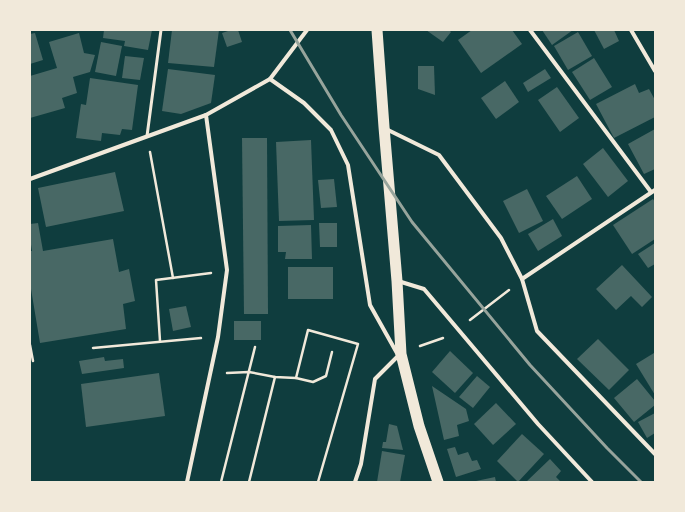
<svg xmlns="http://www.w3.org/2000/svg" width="685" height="512" viewBox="0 0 685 512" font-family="Helvetica,sans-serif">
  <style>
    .building { fill: #486865 }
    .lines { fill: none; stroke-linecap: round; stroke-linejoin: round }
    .path { stroke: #f1e9da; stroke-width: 2.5 }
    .service { stroke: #f1e9da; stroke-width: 3 }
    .minor { stroke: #f1e9da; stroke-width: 4 }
    .trunk { stroke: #f1e9da; stroke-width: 11 }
    .rail { stroke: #97a49c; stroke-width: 3 }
  </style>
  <rect width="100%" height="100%" fill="#0f3d3e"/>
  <!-- building -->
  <g class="building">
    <path d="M104 30H152L148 50 124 46 125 41 103 38Z"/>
    <path d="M172 30H219L214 67 168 63Z"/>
    <path d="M231 30H238L242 42 227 47 222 33Z"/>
    <path d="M426 30H449L451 32 443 42Z"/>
    <path d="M472 30H512L522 44 481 73 458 40Z"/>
    <path d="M542 30H573L552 45Z"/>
    <path d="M594 30H614L619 41 604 49Z"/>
    <path d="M578 32 592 56 568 70 554 46Z"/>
    <path d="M35 33 43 60 30 64V34Z"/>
    <path d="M79 33 84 53 95 55 90 72 73 77 77 93 62 98 65 108 30 118V76L57 68 49 42Z"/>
    <path d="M101 42 122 46 116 76 95 72Z"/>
    <path d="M125 56 144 58 140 80 122 78Z"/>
    <path d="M594 58 612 87 590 100 572 72Z"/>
    <path d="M418 66H434L435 95 418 89Z"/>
    <path d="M168 69 215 75 211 103 181 114 162 111Z"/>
    <path d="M545 69 551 78 528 92 523 83Z"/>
    <path d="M90 78 138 85 132 130 122 129 120 135 102 133 101 141 76 138 81 104 86 105Z"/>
    <path d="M505 81 519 102 496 119 481 98Z"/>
    <path d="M635 84 639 93 649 89 655 100V117L614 138 596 104Z"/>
    <path d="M557 87 579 118 560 132 538 100Z"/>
    <path d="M655 129V169L644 174 628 144Z"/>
    <path d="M242 138H267L268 314H244Z"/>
    <path d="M311 140 314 220 279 221 276 142Z"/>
    <path d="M603 148 628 181 608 197 583 164Z"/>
    <path d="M115 172 124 211 46 227 38 188Z"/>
    <path d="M577 176 592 199 562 219 546 196Z"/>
    <path d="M334 179 337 207 321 208 318 180Z"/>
    <path d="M527 189 543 221 519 233 503 201Z"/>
    <path d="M653 199 655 202V239L632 254 613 225Z"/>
    <path d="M553 219 562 236 538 251 528 234Z"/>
    <path d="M38 223 43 251 113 239 119 272 129 269 135 301 123 304 126 329 40 343 30 283V251H32L30 238V224Z"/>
    <path d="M319 223H337V247H320Z"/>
    <path d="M311 225 312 259H285L286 252H278V226Z"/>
    <path d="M655 243V264L648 268 638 254Z"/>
    <path d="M622 265 652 297 642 307 631 296 616 310 596 289Z"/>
    <rect x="288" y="267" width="45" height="32"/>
    <path d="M186 306 191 327 173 331 169 309Z"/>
    <rect x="234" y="321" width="27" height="19"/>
    <path d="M598 339 629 370 609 390 577 359Z"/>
    <path d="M450 351 473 373 455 393 432 372Z"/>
    <path d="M654 353 655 354V395L636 364Z"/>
    <path d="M104 357 105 361 123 359 124 368 82 374 79 361Z"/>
    <path d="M159 373 165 416 86 427 81 384Z"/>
    <path d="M477 376 490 387 473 408 459 397Z"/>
    <path d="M637 379 655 401V405L634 422 614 398Z"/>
    <path d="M432 386 466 409 469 421 457 425 459 436 444 440Z"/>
    <path d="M496 403 516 424 493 445 474 424Z"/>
    <path d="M655 413V433L647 438 638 422Z"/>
    <path d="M389 424 397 426 403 450 382 448 383 442H386Z"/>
    <path d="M522 434 544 454 518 482 497 461Z"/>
    <path d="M455 447 458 455 468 452 472 461 477 460 481 469 456 477 447 449Z"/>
    <path d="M382 451 405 455 400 482H377Z"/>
    <path d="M550 459 561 471 556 477 561 482H526Z"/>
    <path d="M495 477 496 482H476V481Z"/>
  </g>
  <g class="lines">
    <!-- path -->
    <g class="path">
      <path d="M150 152 173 278"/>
      <path d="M470 320 509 290"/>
      <path d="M160 341 156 280 211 273"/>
      <path d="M30 345 33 361"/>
      <path d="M420 346 443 338"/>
      <path d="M93 348 201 338"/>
      <path d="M227 373 249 372 275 377 296 378 308 330 358 344 318 482"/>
      <path d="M296 378 313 382 326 376 332 352"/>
      <path d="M221 482 255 347"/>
      <path d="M249 482 275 377"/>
    </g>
    <!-- service -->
    <path class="service" d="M147 136 161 30"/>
    <!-- minor -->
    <g class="minor">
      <path d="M530 30 651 192"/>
      <path d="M631 30 655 71"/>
      <path d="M270 79 304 103 331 130 348 165 370 305 398 355"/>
      <path d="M386 129 439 155 501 238 522 279 537 331 655 454"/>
      <path d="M30 179 206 115 270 79 307 30"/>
      <path d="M522 279 655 190"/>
      <path d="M398 281 424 289 538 424 592 482"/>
      <path d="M187 482 218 337 227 270 206 115"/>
      <path d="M355 482 361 464 375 379 399 355"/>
    </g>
    <!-- trunk -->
    <path class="trunk" d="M377 30 384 127 397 281 401 354 419 426 438 482"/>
    <!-- rail -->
    <path class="rail" d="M290 30 341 115 412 222 530 365 607 448 641 482"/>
  </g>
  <!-- border -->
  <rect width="685" height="512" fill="none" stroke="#f1e9da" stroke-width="62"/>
</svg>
